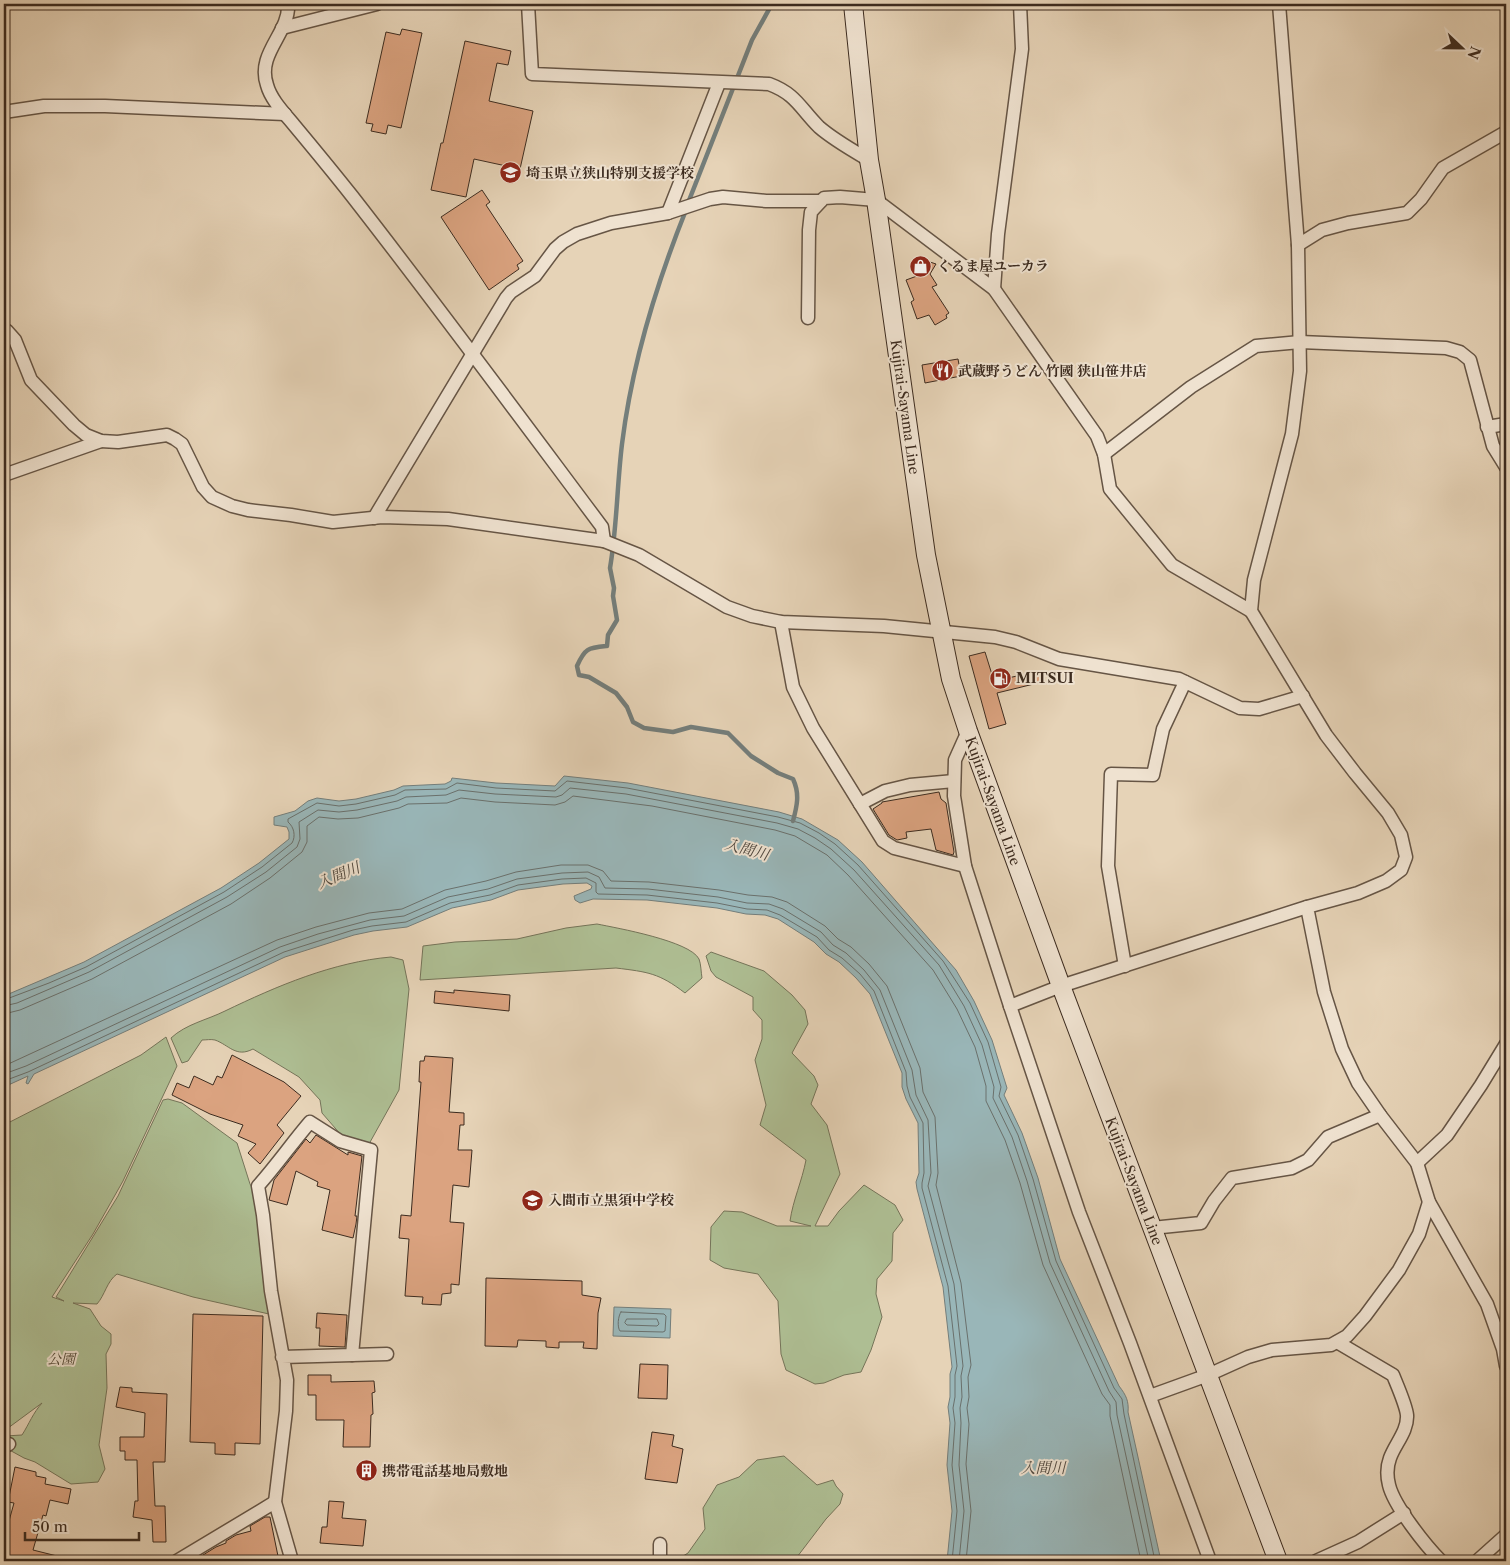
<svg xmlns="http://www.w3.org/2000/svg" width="1510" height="1565" viewBox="0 0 1510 1565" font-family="'Libre Caslon Text','Noto Serif JP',serif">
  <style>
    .green { fill: #aebe93; stroke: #757459 }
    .water { fill: #99b6b8; stroke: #747e7b }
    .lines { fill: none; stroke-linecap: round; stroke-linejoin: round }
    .shore { stroke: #6a706c; stroke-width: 1 }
    .stream { stroke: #747e7b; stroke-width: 4.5 }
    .building { fill: #dba380; stroke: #3c2b1f }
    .street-casing { stroke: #665545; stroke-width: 15 }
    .secondary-casing { stroke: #3c2b1f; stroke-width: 20 }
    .street { stroke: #efe2d0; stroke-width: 12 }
    .secondary { stroke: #efe2d0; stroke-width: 18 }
    .labels { text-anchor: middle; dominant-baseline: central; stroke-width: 4; stroke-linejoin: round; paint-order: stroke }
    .poi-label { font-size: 14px; font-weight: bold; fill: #3c2b1f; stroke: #efe2d0; text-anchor: start }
    .street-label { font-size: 14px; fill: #3c2b1f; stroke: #efe2d0 }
    .park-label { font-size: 14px; font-style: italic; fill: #534836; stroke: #efe2d0 }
    .water-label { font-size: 15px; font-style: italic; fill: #4f473e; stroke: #efe2d0 }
  </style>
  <rect width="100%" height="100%" fill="#e6d3b7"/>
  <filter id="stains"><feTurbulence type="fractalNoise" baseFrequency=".004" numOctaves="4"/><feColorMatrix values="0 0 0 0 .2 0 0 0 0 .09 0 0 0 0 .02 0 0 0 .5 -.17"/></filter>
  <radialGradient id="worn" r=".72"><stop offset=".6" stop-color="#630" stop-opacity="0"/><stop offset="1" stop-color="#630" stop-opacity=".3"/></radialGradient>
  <!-- green -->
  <g class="green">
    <path d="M597 924C617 928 690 941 699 959 701 964 701 972 702 978L685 993C659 973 648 972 616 968L420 980 423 946 455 942 517 939 566 928Z"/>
    <path d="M711 952 764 971 792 995 805 1010 808 1024 792 1053 814 1076 818 1085 811 1104 827 1125 840 1174 815 1226H828L839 1211 864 1185 895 1205 903 1220 893 1233 892 1261 877 1279 876 1294 882 1317 871 1350 861 1372 844 1375 824 1383 815 1384 786 1370 781 1354 778 1301 758 1274 724 1268 710 1260 711 1227 724 1211 742 1212 777 1226H811L790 1221C793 1200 802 1181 806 1160L760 1125 766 1105 755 1060 762 1039V1020L753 1010V997L716 977 711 971 706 956Z"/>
    <path d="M391 957 403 960 409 989 399 1090 369 1144 342 1136 322 1113 320 1100 299 1077 253 1049C236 1058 229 1045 215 1040 211 1039 206 1040 202 1040L188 1061 182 1063 171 1038C186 1024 207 1020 225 1011 277 986 333 962 391 957Z"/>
    <path d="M166 1037 177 1066 123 1181 93 1234 52 1297 64 1301 56 1297 118 1196 163 1100 168 1099 182 1103 237 1143 250 1184 254 1191 265 1294 269 1314 193 1297 117 1274C107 1281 105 1295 97 1304L73 1303 90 1309 101 1326 111 1334V1344L106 1354 107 1388 99 1445 105 1469 98 1482 71 1484 35 1462 24 1458 4 1447 5 1436 22 1435C29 1424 33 1413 42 1403L4 1431V1125L141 1055Z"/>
    <path d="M784 1456 817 1485 833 1480 836 1486 843 1494 840 1504 826 1519 794 1561H675L688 1553 705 1529 703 1508 717 1485 739 1477 757 1460Z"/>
  </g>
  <!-- water -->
  <g class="water">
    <path d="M564 776 628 783 779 812 802 819 838 840 862 862 956 970 974 1001 992 1040 1007 1088 1004 1095 1022 1133 1038 1178 1060 1259 1119 1386C1126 1395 1129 1401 1128 1412L1161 1561H947L952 1511 947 1465 950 1423 948 1407 950 1397V1374L952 1367 943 1287 917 1189 916 1182 919 1173 918 1123 906 1099 902 1087V1073L870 994 856 978 839 962 826 954 814 942 778 919 765 915 746 914 717 908 647 900 593 899 580 903 575 900 574 896 591 889 592 886 587 883 563 884 518 890 491 900 452 908 407 927 373 931 354 935 285 957 34 1074 28 1084 26 1083 28 1076 4 1087V996L84 962 221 888 259 863 289 839V832L287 827 274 825V817L295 811 308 801 317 798 339 801 356 799 394 790 403 786 445 784 451 781 452 778 496 783 555 786Z"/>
    <path d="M614 1307 671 1309 670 1338 613 1336Z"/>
  </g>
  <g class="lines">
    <!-- shore -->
    <g class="shore">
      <path d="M4 1000 49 983 86 967 224 892 262 867 292 843C296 836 294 827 288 822V819L317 803 339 806 356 804 395 795 405 790 446 789 457 783 496 788 555 791 567 781 627 788 778 817 800 823 819 833 835 844 858 865 943 961 970 1003 988 1042 1001 1087 999 1096 1018 1135 1033 1179 1056 1261 1114 1388 1122 1399 1124 1414 1155 1561"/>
      <path d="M4 1006 17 1003 89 972 227 897 266 872 297 847 300 839 299 822 318 810 339 812 357 810 397 801 406 797 446 795 459 790 495 794 556 797 562 795 570 788 626 794 777 823 798 829 815 838 831 849 854 870 939 965 964 1006 982 1045 994 1087 993 1098 1012 1137 1027 1181 1050 1263 1109 1391 1116 1402 1117 1415 1149 1561"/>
      <path d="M4 1014 20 1010 92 979 231 904 270 878 302 852 307 842V826L319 817 338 819 358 818 399 808 408 804 447 803 461 798 495 802 555 805 565 802 573 796 652 806 775 830 795 836 827 855 848 875 933 970 957 1009 975 1047 986 1086V1101L1005 1140 1020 1183 1043 1265 1102 1394 1110 1405V1416L1141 1561"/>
      <path d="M4 1066 277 940 316 927 369 913 402 909 445 890 486 881 516 872 561 865H588L603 871 611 881 649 882 719 890 748 895 772 897 787 902 825 926 838 939 851 947 869 964 887 986 920 1068 923 1092 935 1117 938 1173 936 1185 961 1283 971 1365 968 1377 969 1397 967 1408 969 1424 966 1464 971 1511 966 1561"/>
      <path d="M4 1074 26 1066 280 947 318 934 370 920 404 916 448 897 488 889 517 879 562 873 588 872 599 877 605 888 648 889 718 897 747 903 769 904 783 909 821 932 833 945 846 953 864 970 880 990 912 1070 916 1095 928 1120 931 1173 928 1186 954 1284 963 1366 961 1376 962 1397 960 1408 961 1423 959 1465 964 1511 959 1561"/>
      <path d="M4 1081 28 1072 284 952 353 930 372 926 406 922 450 903 490 895 518 885 562 879 586 878 596 883V892L598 894 647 895 717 903 747 909 767 910 780 915 817 937 829 950 842 958 860 974 874 991 906 1072 907 1086 910 1097 923 1123 924 1173 922 1183V1188L948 1286 957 1366 955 1375V1397L953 1408 955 1423 952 1465 957 1511 952 1561"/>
      <path d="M621 1312 664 1314 666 1316 665 1331 663 1332 620 1331C617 1327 618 1316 621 1312Z"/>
      <path d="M627 1319H657L659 1324 657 1326 627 1325 625 1323Z"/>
    </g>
    <!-- stream -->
    <g class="stream">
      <path d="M688 203 752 40 772 4"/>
      <path d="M686 210C656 285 632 363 622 444 617 485 617 527 610 568L614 588 613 596 617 620 608 635 607 646C588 648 585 648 577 666L579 675 589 677 616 693 627 707 633 722 644 728 673 732 691 727 728 733 751 756 778 773 793 779C800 794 797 806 793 821"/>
    </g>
  </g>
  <!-- building -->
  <g class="building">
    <path d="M402 29 422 33 401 128 388 125 386 134 371 131 373 124 366 123 386 32 400 35Z"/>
    <path d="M465 41 511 51 508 65 497 63 489 101 533 111 520 169 474 159 466 197 431 190 441 143H443Z"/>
    <path d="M482 190 490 202 486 205 523 261 517 265 519 269 489 290 441 217Z"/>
    <path d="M914 261H927L936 264 930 274 937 285 932 287 949 313 946 315 947 318 935 325 929 315 917 319 911 302 914 300 906 280 917 276Z"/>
    <path d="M958 359 961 376 925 383 922 365Z"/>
    <path d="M985 652 994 681 1040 671 1042 682 997 693 1006 724 989 729 969 656Z"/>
    <path d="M939 792 941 799 946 803 954 852 953 855 936 850 931 829 906 832 907 838 897 840 889 835 873 809 882 803V802Z"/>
    <path d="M454 990 510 995 509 1011 434 1003 435 991 454 993Z"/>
    <path d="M232 1055 284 1082 301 1096 277 1125 284 1133 260 1164 248 1153 256 1144 238 1136 243 1125 210 1114 172 1095 177 1083 189 1088 194 1076 213 1085 217 1076 222 1078Z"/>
    <path d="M425 1056 453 1058 449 1112 464 1113V1125H460L458 1150H472L469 1187 453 1185 450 1222 464 1223 459 1285 451 1284V1293L442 1294 441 1305 422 1304 423 1297 405 1296 409 1239 399 1238 401 1215 411 1216 421 1082H419L420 1061H424Z"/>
    <path d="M316 1135 348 1155V1152L362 1156 355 1216H357L356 1224 353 1238 322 1230 330 1190 317 1186 318 1182 296 1171 287 1205 269 1200 274 1180 306 1139 310 1143Z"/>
    <path d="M486 1278 582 1281V1295L601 1298 598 1313 597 1349 583 1348 584 1342H559V1348L546 1347V1341L518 1340 517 1347 485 1346Z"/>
    <path d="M317 1313 347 1315 345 1347 319 1346 320 1328H316Z"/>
    <path d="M193 1314 263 1316 260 1444 235 1443V1455L215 1454V1443L190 1442Z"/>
    <path d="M640 1364 668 1365 667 1399 638 1398Z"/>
    <path d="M308 1375H331V1382L374 1381 375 1392 372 1393 373 1414 371 1415 370 1447H343L344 1420H316V1395H308Z"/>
    <path d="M120 1387 132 1388V1392L167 1394 165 1462H153L155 1506H165L166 1542H153L152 1520 133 1517 135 1501H138L137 1460H125V1451H120V1437H144L145 1413 116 1407Z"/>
    <path d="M652 1432 674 1435 672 1446 683 1449 677 1483 645 1479Z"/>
    <path d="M15 1467 36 1472V1476L46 1478 45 1484 71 1489 68 1504 50 1500 46 1516 43 1515 33 1550 61 1557 60 1561H4V1539L14 1503 8 1502Z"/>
    <path d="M329 1501 344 1502 342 1518 366 1520 363 1546 320 1543 322 1527H327Z"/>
    <path d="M265 1517H270L279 1561H205L203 1555 216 1547 226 1543V1541L236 1535 251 1531 250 1526Z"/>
  </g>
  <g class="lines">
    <defs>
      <g id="street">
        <path d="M288 4C290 33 256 53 267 85 271 100 285 114 294 125 314 149 333 172 352 196 437 305 519 416 602 527L604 541"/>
        <path d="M528 4 532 74 769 84C796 94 800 108 819 127 834 140 852 150 869 160"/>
        <path d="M1279 4 1298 245 1300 371 1292 434 1254 580 1251 611 1326 735 1355 773 1388 813 1401 835 1406 857 1401 870 1386 881 1358 893 1307 907 1324 992 1342 1049 1358 1083 1380 1115 1417 1163 1429 1202 1487 1304 1503 1349 1506 1366"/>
        <path d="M282 28 377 4"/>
        <path d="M4 112 44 106H105L285 114"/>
        <path d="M668 213 719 83"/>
        <path d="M1298 245 1322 230 1348 223 1407 213 1421 199 1443 168 1506 132"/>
        <path d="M994 289 998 234 1022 49 1020 4"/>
        <path d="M808 318 809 230 811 212 824 198 840 197 876 200 994 289 1097 436 1104 454 1110 489 1172 565 1251 611"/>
        <path d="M4 329 7 331 15 340 31 380 74 425 86 435 101 441 118 442 167 435 175 439 182 444 203 487 212 497 232 506 248 510 291 515 333 522 382 517 448 519 604 541 639 555 727 607 752 616 781 622 884 626 995 637 1016 642 1059 659 1179 679 1240 708 1259 709 1303 696"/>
        <path d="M1487 427 1506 424"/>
        <path d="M1104 454 1191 387 1256 346 1300 342 1446 348 1460 352 1470 360 1493 446 1506 467"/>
        <path d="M4 475 101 441"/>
        <path d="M374 518 506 298 511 292 535 276 555 249 563 242 577 234 611 223 668 213 710 199 723 197 766 201H821"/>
        <path d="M781 622 793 687 813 728 883 841 894 848 965 866"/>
        <path d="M968 731 955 760 954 796 965 866 1010 1006 1079 1212 1130 1343 1210 1561"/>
        <path d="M860 804 885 791 910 785 954 781"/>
        <path d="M1125 966 1108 866 1111 774 1153 775 1163 729 1185 682"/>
        <path d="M1010 1006 1061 986 1307 907"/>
        <path d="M1417 1163 1447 1135 1481 1085 1506 1044"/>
        <path d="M1152 1228 1201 1223 1214 1201 1232 1178 1292 1168 1308 1160 1328 1137 1380 1115"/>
        <path d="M1337 1342 1393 1375C1397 1385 1406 1405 1407 1415 1408 1431 1395 1444 1390 1458 1387 1466 1387 1477 1389 1485 1394 1506 1426 1546 1441 1561"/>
        <path d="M352 1355 387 1354"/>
        <path d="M282 1357 352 1355 371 1150 340 1141 310 1122C292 1143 276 1166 258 1186L263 1215 271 1291 287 1380 286 1411 275 1502 292 1561"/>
        <path d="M1150 1396 1208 1375 1248 1357 1272 1350 1331 1345 1347 1336 1365 1316 1399 1270 1419 1234 1429 1202"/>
        <path d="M4 1447 9 1444"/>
        <path d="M177 1561 275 1502"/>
        <path d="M660 1561V1544"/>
        <path d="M1316 1561 1358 1542 1404 1513"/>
        <path d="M1477 1561 1506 1535"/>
      </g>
      <path id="secondary" d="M853 4 869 160 876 200 926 555 951 679 968 731 1061 986 1278 1561"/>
    </defs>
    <!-- street casing -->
    <use href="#street" class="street-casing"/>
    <!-- secondary casing -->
    <use href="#secondary" class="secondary-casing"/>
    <!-- street -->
    <use href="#street" class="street"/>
    <!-- secondary -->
    <use href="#secondary" class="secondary"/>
  </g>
  <!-- icons -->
  <defs>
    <symbol id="school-disc" viewBox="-11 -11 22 22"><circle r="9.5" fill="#8f2418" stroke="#efe2d0"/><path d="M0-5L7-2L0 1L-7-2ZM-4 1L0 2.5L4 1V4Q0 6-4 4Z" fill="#fff"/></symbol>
    <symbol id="shop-disc" viewBox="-11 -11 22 22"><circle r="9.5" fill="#8f2418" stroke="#efe2d0"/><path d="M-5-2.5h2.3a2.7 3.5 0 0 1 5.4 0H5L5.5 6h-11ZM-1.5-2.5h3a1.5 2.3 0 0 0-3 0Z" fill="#fff"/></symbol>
    <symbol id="restaurant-disc" viewBox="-11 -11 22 22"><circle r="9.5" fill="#8f2418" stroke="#efe2d0"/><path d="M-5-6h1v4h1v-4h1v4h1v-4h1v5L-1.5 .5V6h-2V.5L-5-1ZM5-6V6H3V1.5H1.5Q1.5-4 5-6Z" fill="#fff"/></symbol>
    <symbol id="fuel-disc" viewBox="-11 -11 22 22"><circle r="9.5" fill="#8f2418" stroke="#efe2d0"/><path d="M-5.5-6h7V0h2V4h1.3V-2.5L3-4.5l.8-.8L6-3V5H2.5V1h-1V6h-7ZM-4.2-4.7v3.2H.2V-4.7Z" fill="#fff"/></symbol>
    <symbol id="building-disc" viewBox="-11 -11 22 22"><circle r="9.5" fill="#8f2418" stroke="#efe2d0"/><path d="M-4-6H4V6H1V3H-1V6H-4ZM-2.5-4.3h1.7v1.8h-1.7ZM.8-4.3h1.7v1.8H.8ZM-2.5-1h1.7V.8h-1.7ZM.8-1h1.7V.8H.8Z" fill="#fff"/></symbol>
  </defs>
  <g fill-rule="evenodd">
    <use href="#school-disc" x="498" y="160" width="25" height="25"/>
    <use href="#shop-disc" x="908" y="254" width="25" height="25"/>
    <use href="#restaurant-disc" x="930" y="358" width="25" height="25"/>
    <use href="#fuel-disc" x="988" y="666" width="25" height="25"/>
    <use href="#school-disc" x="520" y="1188" width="25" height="25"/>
    <use href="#building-disc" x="354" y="1458" width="25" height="25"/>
  </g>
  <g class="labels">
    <!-- poi labels -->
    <g class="poi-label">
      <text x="526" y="173">埼玉県立狭山特別支援学校</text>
      <text x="937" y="266">くるま屋ユーカラ</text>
      <text x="958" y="371">武蔵野うどん 竹國 狭山笹井店</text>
      <text x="1016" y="678">MITSUI</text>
      <text x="548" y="1200">入間市立黒須中学校</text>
      <text x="382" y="1471">携帯電話基地局敷地</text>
    </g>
    <!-- street labels -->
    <g class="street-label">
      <text transform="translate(905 407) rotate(82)">Kujirai-Sayama Line</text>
      <text transform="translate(993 801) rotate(70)">Kujirai-Sayama Line</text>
      <text transform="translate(1134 1181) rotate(69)">Kujirai-Sayama Line</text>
    </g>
    <!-- park labels -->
    <g class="park-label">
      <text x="61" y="1359">公園</text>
    </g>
    <!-- water labels -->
    <g class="water-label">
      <text transform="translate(747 849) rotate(15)">入間川</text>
      <text transform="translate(338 875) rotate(-23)">入間川</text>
      <text x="1043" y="1467">入間川</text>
    </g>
  </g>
  <!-- margin -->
  <rect width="1510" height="1565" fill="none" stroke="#e6d3b7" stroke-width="20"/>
  <rect x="5" y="5" width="1500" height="1555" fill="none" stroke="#3c2b1f" stroke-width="2.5"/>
  <rect x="10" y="10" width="1490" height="1545" fill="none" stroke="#3c2b1f"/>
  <!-- north arrow -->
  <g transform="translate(1462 48) rotate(112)" stroke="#efe2d0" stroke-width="4" paint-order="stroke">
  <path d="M0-4L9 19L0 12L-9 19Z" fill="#3c2b1f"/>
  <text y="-8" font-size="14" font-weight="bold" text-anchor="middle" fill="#3c2b1f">N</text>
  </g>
  <!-- scale -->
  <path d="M25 1532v8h114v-8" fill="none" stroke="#3c2b1f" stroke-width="2.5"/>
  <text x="32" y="1532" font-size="15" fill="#3c2b1f" stroke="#efe2d0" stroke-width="4" paint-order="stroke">50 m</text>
  <rect width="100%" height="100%" filter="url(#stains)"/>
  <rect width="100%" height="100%" fill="url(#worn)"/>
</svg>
